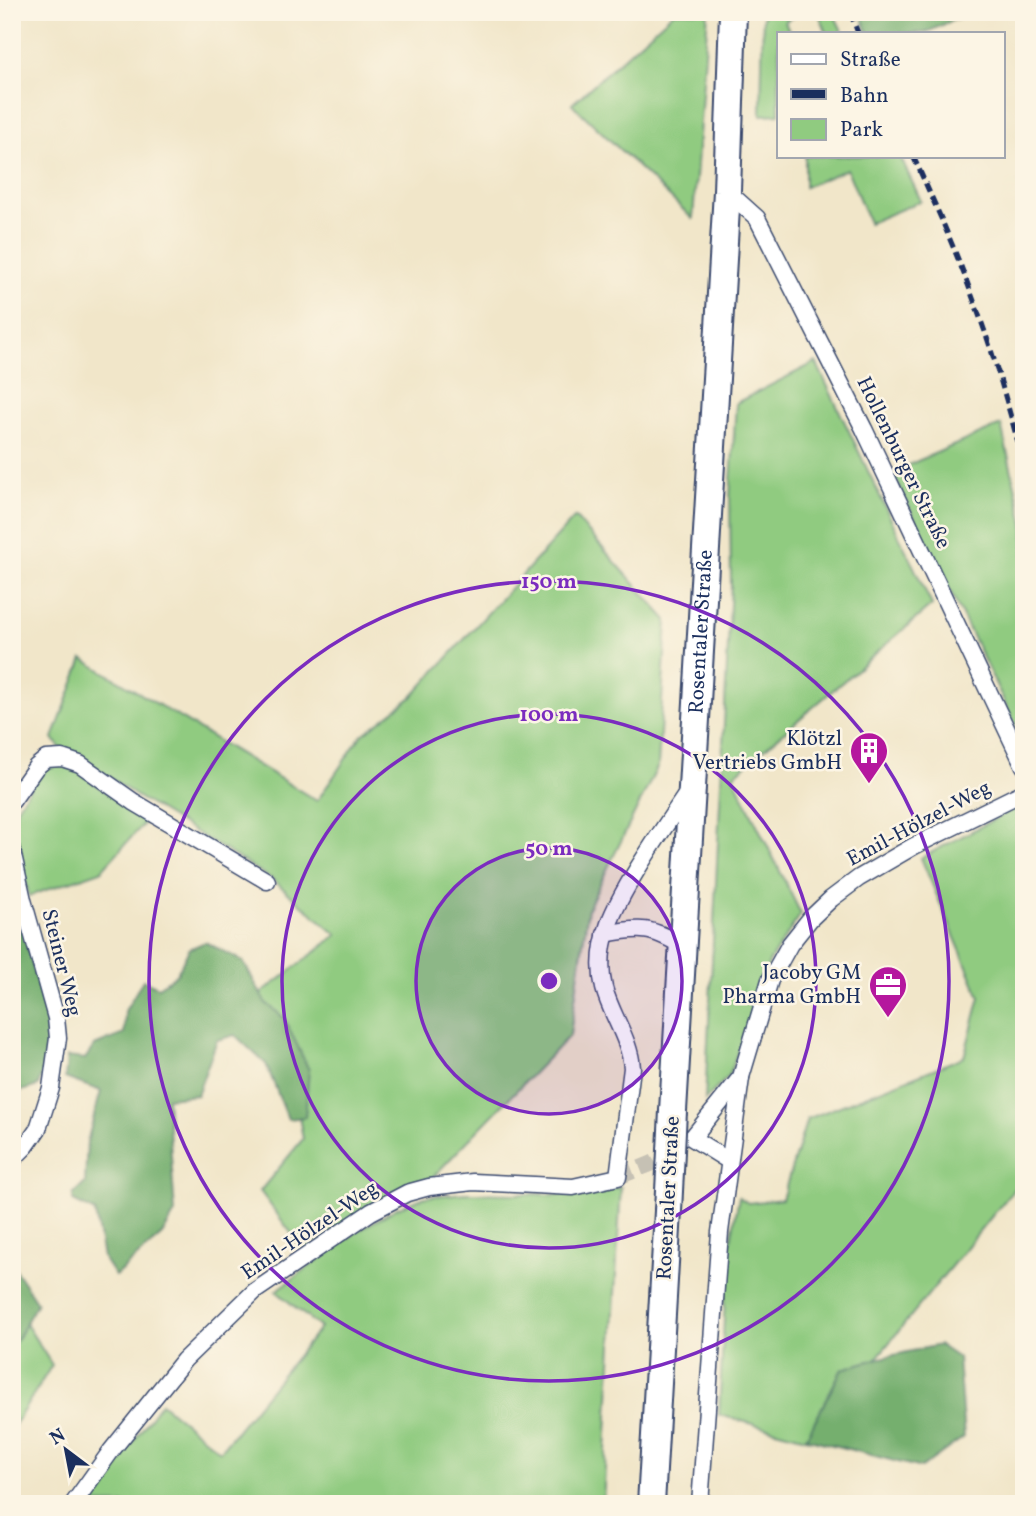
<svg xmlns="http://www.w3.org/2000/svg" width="1036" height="1516" viewBox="0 0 1036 1516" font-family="Vollkorn,serif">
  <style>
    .green { fill: #90cb80; stroke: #567d6f; stroke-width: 2 }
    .forest { fill: #74af6e; stroke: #486f66; stroke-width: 2 }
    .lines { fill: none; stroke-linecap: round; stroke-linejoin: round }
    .minor-tunnel { stroke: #c6c1b4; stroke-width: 16; stroke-dasharray: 16 8; stroke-linecap: butt }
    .minor-casing { stroke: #3b4a6e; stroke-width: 19 }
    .primary-casing { stroke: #3b4a6e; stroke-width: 30 }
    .minor { stroke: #fff; stroke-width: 16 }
    .primary { stroke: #fff; stroke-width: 26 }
    .rail { stroke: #1b2f5e; stroke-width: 5; stroke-dasharray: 10 5; stroke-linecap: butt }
    .primary-bridge-casing { stroke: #3b4a6e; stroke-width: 30; stroke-linecap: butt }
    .primary-bridge { stroke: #fff; stroke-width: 26 }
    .ring { fill: none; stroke: #7b2cbf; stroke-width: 3.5 }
    .labels { text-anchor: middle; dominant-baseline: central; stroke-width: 5; stroke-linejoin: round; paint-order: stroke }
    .street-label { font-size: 21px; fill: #1b2f5e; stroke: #fcf5e5 }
    .poi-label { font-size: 21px; fill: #1b2f5e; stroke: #fcf5e5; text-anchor: end }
    .centre { fill: #7b2cbf; stroke: #fcf5e5; stroke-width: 3.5 }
    .ring-label { font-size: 21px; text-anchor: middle; font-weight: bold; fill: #7b2cbf; stroke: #fcf5e5; stroke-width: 5; stroke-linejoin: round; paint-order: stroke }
  </style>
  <rect width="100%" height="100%" fill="#fcf5e5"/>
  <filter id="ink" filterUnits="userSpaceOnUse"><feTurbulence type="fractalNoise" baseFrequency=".0143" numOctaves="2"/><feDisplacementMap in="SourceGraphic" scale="14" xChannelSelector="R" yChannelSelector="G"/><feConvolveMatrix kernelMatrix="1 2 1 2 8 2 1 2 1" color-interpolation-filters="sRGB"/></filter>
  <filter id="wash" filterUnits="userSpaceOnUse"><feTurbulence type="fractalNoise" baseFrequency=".00686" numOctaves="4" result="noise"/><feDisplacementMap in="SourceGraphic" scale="28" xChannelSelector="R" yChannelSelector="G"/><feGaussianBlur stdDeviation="1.57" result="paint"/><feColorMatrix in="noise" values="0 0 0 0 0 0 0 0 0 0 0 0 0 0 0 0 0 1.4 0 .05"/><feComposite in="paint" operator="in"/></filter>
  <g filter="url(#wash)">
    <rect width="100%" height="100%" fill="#f1e6c9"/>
    <!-- green -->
    <g class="green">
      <path d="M674 12H708L693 219 572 104Z"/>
      <path d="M763 12H804L785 21 790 33H779V114L761 115Z"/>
      <path d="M818 12H833L843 33H827Z"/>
      <path d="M805 156H900L921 201 869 223 847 169 805 187Z"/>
      <path d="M816 362 932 605 733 776 801 914 770 960 729 1076 705 1100 731 585 730 497 736 403Z"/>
      <path d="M1001 425 1024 524V742L892 472Z"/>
      <path d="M575 517 667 620 658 766 588 908 570 1035 431 1179 303 1249 260 1191 303 1139 290 1064 254 999 337 935 272 879 138 797 75 754 61 749 53 738 83 659 317 801 361 736 412 697Z"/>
      <path d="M55 764 77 770 125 806 148 819 101 871 29 896 14 831 16 809 41 772Z"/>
      <path d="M1019 806 1024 808V1187L1014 1189 876 1359 842 1369 806 1438 719 1415 727 1261 739 1197 748 1203 782 1199 807 1119 964 1057 980 997 921 858Z"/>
      <path d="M621 1187 603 1504H88L161 1403 220 1451 320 1328 276 1291 355 1233 397 1208 425 1197 465 1193 578 1195Z"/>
      <path d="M26 1324 52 1365 12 1429V1347Z"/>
    </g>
    <!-- forest -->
    <g class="forest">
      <path d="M860 12H971L925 33H868Z"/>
      <path d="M20 922 47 1019V1059L38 1086 12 1094V929Z"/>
      <path d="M205 942 243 961 265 1002 284 1018 309 1070 305 1117 288 1119 266 1064 235 1035 217 1040 197 1095 167 1098 175 1213 162 1235 115 1276 103 1258 95 1212 73 1201V1195L85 1183 87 1142 101 1091 65 1078 67 1057 85 1059 94 1046 124 1034 125 1011 143 980 158 987 177 974 189 949Z"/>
      <path d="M12 1265 37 1303 12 1347Z"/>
      <path d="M939 1345 958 1358 964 1437 921 1468 806 1438 842 1369 876 1359Z"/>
    </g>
  </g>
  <g filter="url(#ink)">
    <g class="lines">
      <!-- minor-tunnel -->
      <path class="minor-tunnel" d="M618 1177 653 1163 675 1149"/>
      <defs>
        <g id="minor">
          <path d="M727 191 757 218 864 429 1024 766"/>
          <path d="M12 801 36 767 46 759 62 758 80 764 134 802 267 881"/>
          <path d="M12 850 23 900 56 1018 58 1038 51 1088 38 1129 26 1146 12 1160"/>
          <path d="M605 934C641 927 651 927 683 946"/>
          <path d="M729 1161 692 1138 741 1077 770 980 790 944 810 919 831 899 859 878 914 846 1024 792"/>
          <path d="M73 1504 111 1451 184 1360 255 1291 371 1212 407 1193 429 1187 473 1182 573 1187 618 1177 632 1068C630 1039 611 1015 604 988 593 943 616 904 638 868 654 842 671 817 688 792"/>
          <path d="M700 1504 720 1232 741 1078"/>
        </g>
        <g id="primary">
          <path id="s1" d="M673 1111 727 191 733 12"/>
          <path d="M651 1504 668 1211"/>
        </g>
      </defs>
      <!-- minor casing -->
      <use href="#minor" class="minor-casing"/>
      <!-- primary casing -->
      <use href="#primary" class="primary-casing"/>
      <!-- minor -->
      <use href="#minor" class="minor"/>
      <!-- primary -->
      <use href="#primary" class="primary"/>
      <!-- rail -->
      <g class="rail">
        <path d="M850 12 858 33"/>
        <path d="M913 156C937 208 960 260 979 315 997 364 1010 414 1024 464"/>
      </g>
      <defs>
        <path id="primary-bridge" d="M668 1211 673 1111"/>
      </defs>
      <!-- primary-bridge casing -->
      <use href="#primary-bridge" class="primary-bridge-casing"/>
      <!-- primary-bridge -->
      <use href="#primary-bridge" class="primary-bridge"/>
    </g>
  </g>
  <!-- distance rings -->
  <circle cx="549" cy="981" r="133" fill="#7b2cbf" fill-opacity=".12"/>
  <g class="ring">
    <circle cx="549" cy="981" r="133"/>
    <circle cx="549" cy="981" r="267"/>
    <circle cx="549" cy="981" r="400"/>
  </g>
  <!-- icons -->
  <defs>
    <symbol id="building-pin" viewBox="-11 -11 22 30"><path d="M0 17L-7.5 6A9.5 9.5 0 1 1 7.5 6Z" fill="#b5179e" stroke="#fcf5e5"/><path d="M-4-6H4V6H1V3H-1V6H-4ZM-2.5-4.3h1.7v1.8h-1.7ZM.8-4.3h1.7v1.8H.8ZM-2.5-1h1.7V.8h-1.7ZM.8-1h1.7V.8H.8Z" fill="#fff"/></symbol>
    <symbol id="office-pin" viewBox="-11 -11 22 30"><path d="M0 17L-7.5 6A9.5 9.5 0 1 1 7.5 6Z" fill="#b5179e" stroke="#fcf5e5"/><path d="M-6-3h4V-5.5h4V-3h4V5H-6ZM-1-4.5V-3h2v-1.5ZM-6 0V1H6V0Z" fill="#fff"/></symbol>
  </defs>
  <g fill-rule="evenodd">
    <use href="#building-pin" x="847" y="729" width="44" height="60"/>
    <use href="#office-pin" x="866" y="963" width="44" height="60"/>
  </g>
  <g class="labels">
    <!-- street labels -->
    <g class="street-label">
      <text transform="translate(903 463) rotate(64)">Hollenburger Straße</text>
      <text stroke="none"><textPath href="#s1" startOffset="480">Rosentaler Straße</textPath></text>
      <text transform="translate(919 824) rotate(-28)">Emil-Hölzel-Weg</text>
      <text transform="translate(61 963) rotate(76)">Steiner Weg</text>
      <text transform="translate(669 1198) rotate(-87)">Rosentaler Straße</text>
      <text transform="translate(310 1231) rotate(-34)">Emil-Hölzel-Weg</text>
    </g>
    <!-- poi labels -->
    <g class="poi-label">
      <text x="842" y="739">Klötzl<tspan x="842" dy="24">Vertriebs GmbH</tspan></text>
      <text x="861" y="973">Jacoby GM<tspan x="861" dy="24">Pharma GmbH</tspan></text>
    </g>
  </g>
  <circle cx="549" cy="981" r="10" class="centre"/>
  <g class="ring-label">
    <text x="549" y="588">150 m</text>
    <text x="549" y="721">100 m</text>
    <text x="549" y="855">50 m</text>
  </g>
  <!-- margin -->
  <rect width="1036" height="1516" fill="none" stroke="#fcf5e5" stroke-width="42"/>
  <!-- legend -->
  <rect x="777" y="32" width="228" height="126" fill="#fcf5e5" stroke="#a2a6af" stroke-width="2"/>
  <rect x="791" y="54" width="35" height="10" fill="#ffffff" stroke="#a2a6af" stroke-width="2"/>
  <text x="840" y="66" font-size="21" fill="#1b2f5e">Straße</text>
  <rect x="791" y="89" width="35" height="10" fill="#1b2f5e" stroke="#a2a6af" stroke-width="2"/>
  <text x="840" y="102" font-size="21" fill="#1b2f5e">Bahn</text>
  <rect x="791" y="119" width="35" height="21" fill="#90cb80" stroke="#a2a6af" stroke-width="2"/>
  <text x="840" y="136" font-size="21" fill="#1b2f5e">Park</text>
  <!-- north arrow -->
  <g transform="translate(66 1450) rotate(328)" stroke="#fcf5e5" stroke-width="5" paint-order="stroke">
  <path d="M0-5L12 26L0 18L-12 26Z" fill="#1b2f5e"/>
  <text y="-10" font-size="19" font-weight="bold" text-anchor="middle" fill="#1b2f5e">N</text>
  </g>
</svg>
